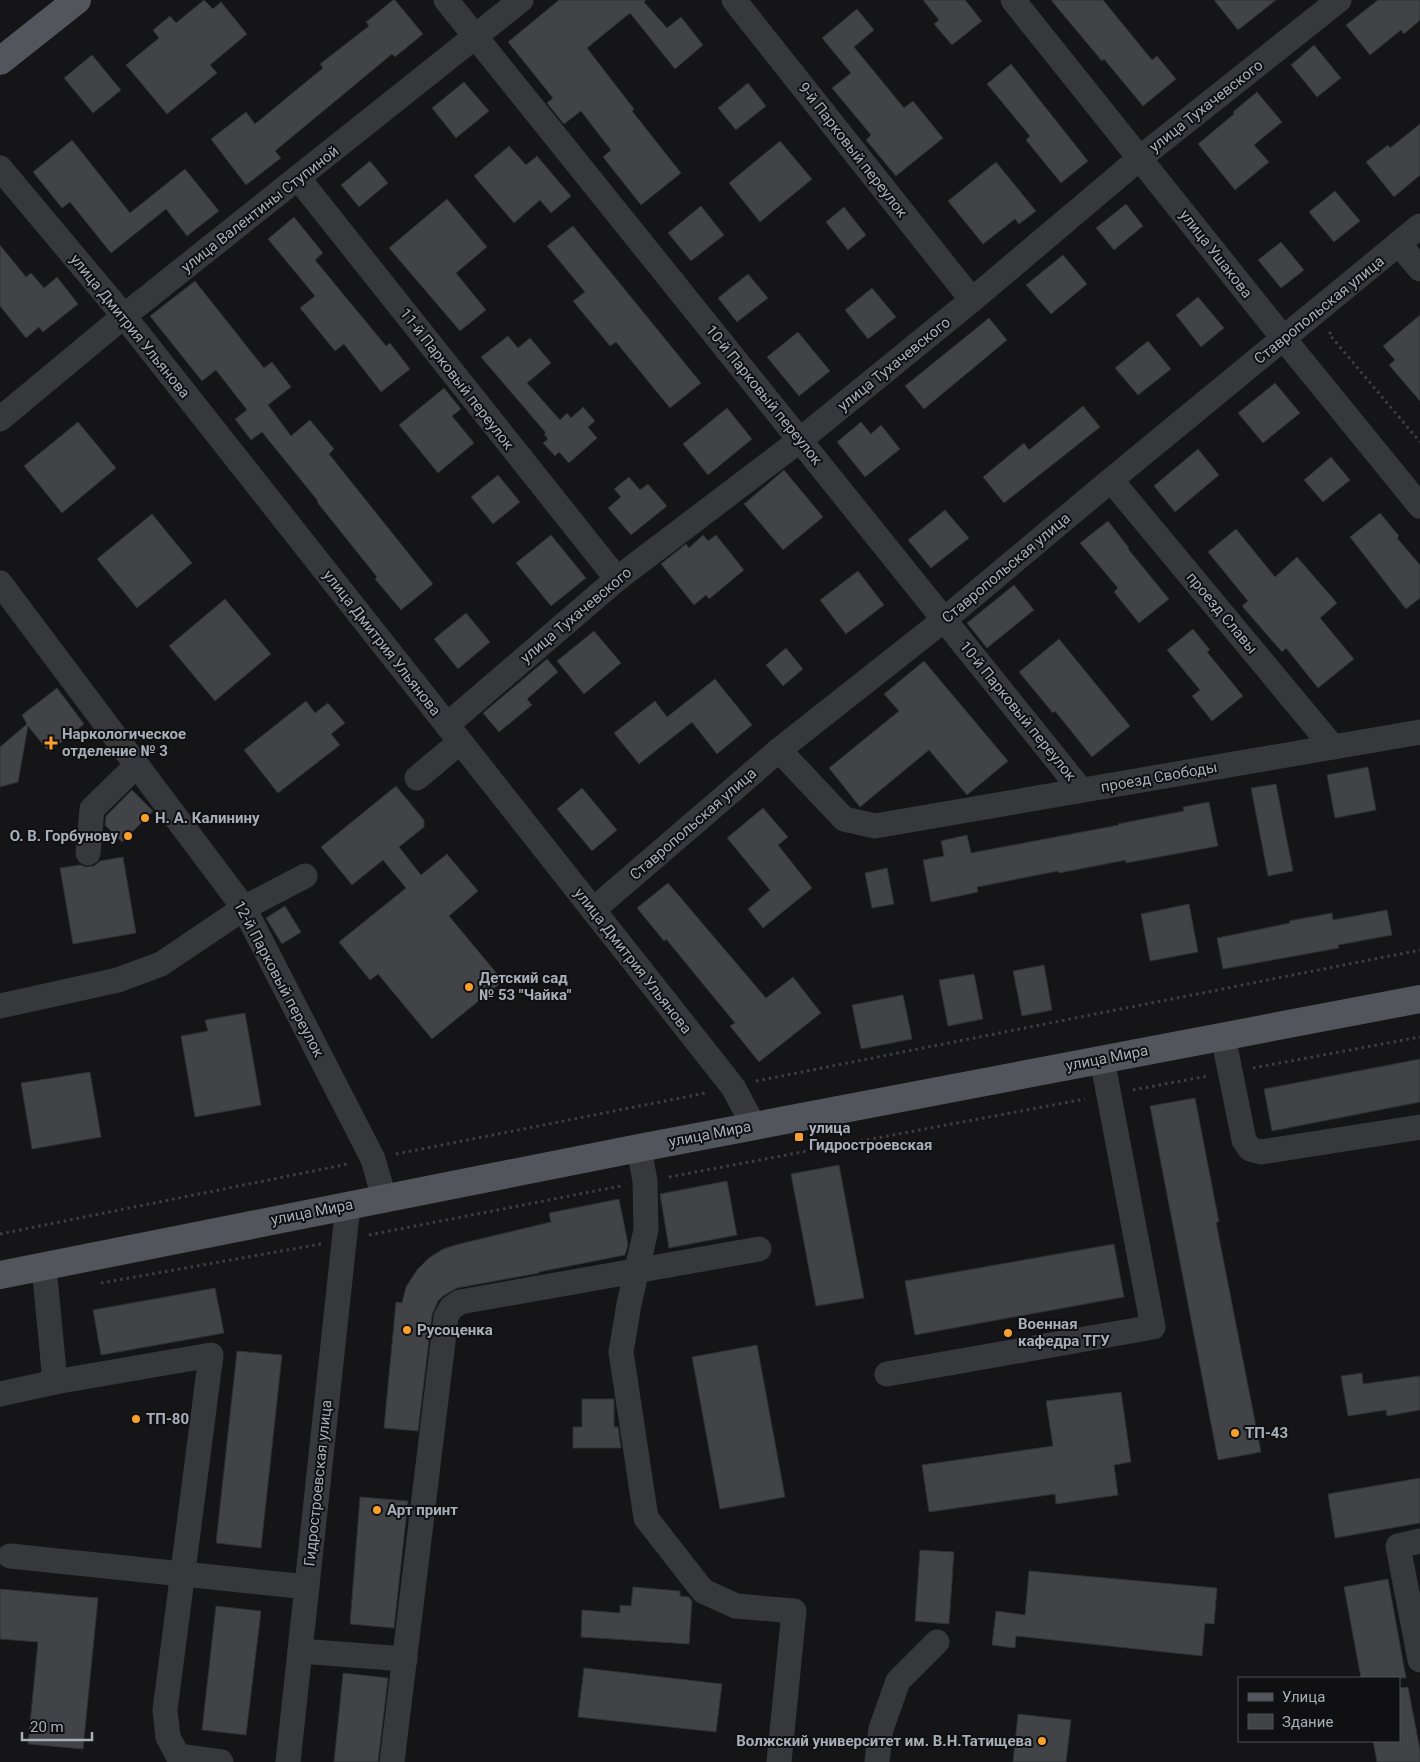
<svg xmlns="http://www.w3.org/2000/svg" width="1420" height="1762" viewBox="0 0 1420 1762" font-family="Roboto,sans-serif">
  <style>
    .building { fill: #414347; stroke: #2f3033 }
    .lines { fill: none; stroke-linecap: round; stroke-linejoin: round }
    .path { stroke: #3c3f43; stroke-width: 3; stroke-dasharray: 2.5 4; stroke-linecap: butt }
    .minor { stroke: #36383c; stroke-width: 25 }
    .major { stroke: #52555c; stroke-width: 28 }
    .poi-dot { fill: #f99f2b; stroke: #101012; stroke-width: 2 }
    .labels { text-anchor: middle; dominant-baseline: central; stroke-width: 4; stroke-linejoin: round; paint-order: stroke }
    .street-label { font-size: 15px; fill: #a7aeb8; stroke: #101012 }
    .poi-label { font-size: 15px; font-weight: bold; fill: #a7aeb8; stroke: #101012; text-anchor: start }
  </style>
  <rect width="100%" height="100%" fill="#151517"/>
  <!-- building -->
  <g class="building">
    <path d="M204 0 213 9 221 2 247 34 210 65 217 73 167 114 126 65 159 38 153 30 170 16 176 23Z"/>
    <path d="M393 0H395L423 34 395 57 392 54 275 151 281 158 246 185 211 139 246 112 255 124 323 68 320 64 369 26 366 22Z"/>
    <path d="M559 0H646L644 2 667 28 681 17 703 45 675 69 630 13 587 48 634 109 632 111 681 173 641 205 603 157 611 150 581 111 564 124 547 103 553 98 508 42Z"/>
    <path d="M923 0H965L982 21 952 45 934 24 939 20Z"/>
    <path d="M1051 0H1103L1152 60 1157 56 1176 79 1143 106 1104 59 1102 61Z"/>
    <path d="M1214 0H1276L1238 30Z"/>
    <path d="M1378 0H1420V20L1404 34 1401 30 1370 55 1346 25Z"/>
    <path d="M857 9 874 30 854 47 904 108 913 101 943 138 896 176 866 140 871 135 832 88 851 73 822 38Z"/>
    <path d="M1314 45 1341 78 1317 97 1291 65Z"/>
    <path d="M92 55 121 90 93 113 64 78Z"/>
    <path d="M1011 64 1088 161 1061 183 1026 140 1030 136 987 84Z"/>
    <path d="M464 82 489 111 456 138 432 108Z"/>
    <path d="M748 83 766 106 736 130 718 108Z"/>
    <path d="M1257 92 1282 122 1254 145 1269 162 1235 190 1198 144 1234 114 1233 112Z"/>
    <path d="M1420 124V175L1394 197 1366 162 1388 145 1390 148Z"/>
    <path d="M72 140 130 213 185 169 219 211 187 236 166 209 111 253 70 202 62 208 33 172Z"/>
    <path d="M780 141 812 179 760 222 729 183Z"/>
    <path d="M509 146 526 165 537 156 571 196 551 213 540 200 514 223 474 176Z"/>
    <path d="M370 161 388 183 359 207 341 185Z"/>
    <path d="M996 162 1036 211 1019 224 1015 219 983 244 948 201Z"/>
    <path d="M1335 191 1360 221 1334 242 1309 212Z"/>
    <path d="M447 199 487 247 456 273 486 310 460 331 389 248Z"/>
    <path d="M1126 204 1143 226 1114 250 1096 228Z"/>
    <path d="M701 206 724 235 691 261 668 233Z"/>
    <path d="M844 207 866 235 848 250 826 222Z"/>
    <path d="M294 217 323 253 315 260 386 346 390 343 410 369 381 392 344 344 335 351 300 308 315 296 268 239Z"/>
    <path d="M573 226 701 383 670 408 616 342 610 346 573 301 585 292 547 246Z"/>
    <path d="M1281 242 1304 270 1281 288 1258 260Z"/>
    <path d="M0 245 26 277 31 273 44 288 57 277 78 304 43 332 39 327 26 338 0 306Z"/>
    <path d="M1063 255 1087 284 1051 314 1026 285Z"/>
    <path d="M748 274 768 298 737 322 718 298Z"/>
    <path d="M195 281 264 368 272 362 291 387 268 405 291 436 310 420 334 449 329 454 433 584 401 610 375 579 377 577 317 502 318 501 262 432 251 440 235 419 247 410 216 370 202 381 150 316Z"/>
    <path d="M872 288 896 317 868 339 845 310Z"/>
    <path d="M1198 297 1224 328 1201 347 1176 315Z"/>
    <path d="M1420 315V401L1389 365 1395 360 1383 346Z"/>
    <path d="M989 318 1007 340 924 409 905 386Z"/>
    <path d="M798 332 830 371 799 396 767 357Z"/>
    <path d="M508 336 518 348 530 338 551 363 527 383 560 420 567 413 571 418 583 407 595 421 588 427 597 438 569 463 559 452 555 456 543 443 548 439 544 434 546 433 481 357Z"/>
    <path d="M1148 341 1171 369 1138 395 1115 368Z"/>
    <path d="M1275 383 1300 413 1263 443 1238 413Z"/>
    <path d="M444 388 461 409 452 416 474 443 438 473 399 425Z"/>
    <path d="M1083 406 1100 427 1004 503 983 477 1024 443 1029 450Z"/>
    <path d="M727 408 752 439 708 475 683 444Z"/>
    <path d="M78 422 116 468 62 513 24 466Z"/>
    <path d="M861 422 871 434 881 425 900 449 865 477 837 442Z"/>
    <path d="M1198 449 1219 475 1175 512 1154 486Z"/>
    <path d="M1331 457 1350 480 1323 502 1304 480Z"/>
    <path d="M784 470 823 517 783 550 744 504Z"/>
    <path d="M498 475 520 502 493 524 471 497Z"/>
    <path d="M629 477 640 490 648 484 667 506 631 535 608 508 621 497 614 489Z"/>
    <path d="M945 510 969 538 931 568 908 540Z"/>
    <path d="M1380 513 1399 536 1397 538 1420 565V598L1406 609 1350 537Z"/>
    <path d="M152 514 192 563 137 608 97 559Z"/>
    <path d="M1108 521 1129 548 1128 549 1169 599 1139 623 1114 592 1118 588 1080 543Z"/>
    <path d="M1236 529 1275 577 1297 557 1337 603 1320 618 1354 659 1318 688 1286 648 1282 652 1242 606 1248 601 1208 552Z"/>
    <path d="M551 535 586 578 551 606 516 563Z"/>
    <path d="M703 535 708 541 716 535 744 570 709 599 706 595 694 605 661 564 686 544 689 548Z"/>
    <path d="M858 571 884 605 846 634 820 600Z"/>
    <path d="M1014 585 1034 610 987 648 967 623Z"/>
    <path d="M225 599 271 654 215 701 169 646Z"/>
    <path d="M466 613 490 642 458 669 434 639Z"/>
    <path d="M1193 629 1210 650 1207 652 1243 696 1212 721 1192 696 1200 690 1167 650Z"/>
    <path d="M594 631 621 663 584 694 557 661Z"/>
    <path d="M1059 639 1130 726 1092 757 1055 711 1053 713 1019 672Z"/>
    <path d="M786 648 803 669 783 686 766 665Z"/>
    <path d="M547 659 558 672 527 699 532 705 499 732 483 713Z"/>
    <path d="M924 661 1008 761 967 795 929 750 860 807 829 768 899 711 884 694Z"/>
    <path d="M715 679 752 725 717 754 692 722 639 764 614 733 655 701 667 717Z"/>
    <path d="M57 688 84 724 49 752 28 726 18 782 0 787V747L27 724 22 715Z"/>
    <path d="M306 701 315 713 328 703 345 723 331 734 340 745 278 793 244 750Z"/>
    <path d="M1368 767 1376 810 1335 818 1327 775Z"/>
    <path d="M1276 784 1293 871 1268 876 1251 788Z"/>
    <path d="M396 786 424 820V827L399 847 421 875 447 854 478 891 449 916 503 981 432 1039 378 974 370 980 339 942 406 888 383 860 352 885 321 847Z"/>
    <path d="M582 788 617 830 592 851 557 809Z"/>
    <path d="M132 790 153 811 122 842 105 825 106 816Z"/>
    <path d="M1209 802 1218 846 1126 863V860L1059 873 1058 871 977 887 978 892 931 902 923 860 944 856 941 841 967 835 971 853 1119 825 1118 824 1184 811 1183 807Z"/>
    <path d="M763 808 788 837 778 845 812 888 763 928 748 909 770 890 727 838Z"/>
    <path d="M123 857 136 933 73 944 60 868 80 865 86 867 94 866 100 861Z"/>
    <path d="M887 868 894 904 872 908 865 873Z"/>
    <path d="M668 883 766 998 793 977 821 1013 759 1062 730 1026 735 1023 666 939 664 941 637 908Z"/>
    <path d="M1189 904 1198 952 1150 961 1141 914Z"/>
    <path d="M285 906 301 932 282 944 266 918Z"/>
    <path d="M1387 910 1392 935 1338 945 1339 948 1223 969 1217 938 1290 923 1289 921 1332 913 1333 920Z"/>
    <path d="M1044 965 1052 1010 1022 1016 1013 971Z"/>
    <path d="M974 974 983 1019 948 1026 939 980Z"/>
    <path d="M903 995 912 1039 861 1049 852 1005Z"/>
    <path d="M245 1013 261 1105 195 1117 181 1036 208 1031 205 1020Z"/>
    <path d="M1420 1059V1102L1272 1131 1264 1089Z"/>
    <path d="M90 1072 101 1137 32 1149 21 1083Z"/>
    <path d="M1195 1098 1219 1222H1216L1261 1452 1218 1460 1150 1106Z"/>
    <path d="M839 1165 864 1298 816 1306 791 1174Z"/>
    <path d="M727 1181 737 1235 669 1248 660 1194Z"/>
    <path d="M619 1199 628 1244 625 1255 539 1272V1273L457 1288 443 1296 438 1301 432 1315 418 1431 384 1428 396 1302 402 1303 406 1287 417 1270 429 1258 443 1249 459 1244 551 1222 549 1213Z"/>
    <path d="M1114 1244 1124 1297 915 1335 905 1281Z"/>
    <path d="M215 1288 224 1333 101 1355 93 1310Z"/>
    <path d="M757 1345 785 1497 720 1509 692 1357Z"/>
    <path d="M237 1351 282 1355 261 1548 216 1543Z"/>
    <path d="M1362 1373 1363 1384 1420 1376V1410L1387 1416 1386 1410 1348 1416 1341 1376Z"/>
    <path d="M1121 1392 1131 1462 1114 1465 1118 1495 1056 1504 1055 1494 929 1512 922 1465 1053 1446 1046 1401Z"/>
    <path d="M582 1399H614V1427H618L621 1448H573V1427H582Z"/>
    <path d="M1420 1478V1523L1335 1538 1328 1494Z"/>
    <path d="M360 1497 408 1501 394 1628 350 1624Z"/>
    <path d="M920 1550 954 1552 949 1624 915 1621Z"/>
    <path d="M1029 1571 1217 1588 1214 1624 1205 1623 1202 1656 1016 1636 1015 1648 992 1645 996 1611 1025 1615Z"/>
    <path d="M1388 1579 1406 1678H1361L1344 1587Z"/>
    <path d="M633 1587 680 1591V1596L689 1597 692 1601 689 1644 581 1637 582 1610 620 1613V1605L631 1606Z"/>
    <path d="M0 1589 98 1598 83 1749 28 1744 38 1642 0 1639Z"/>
    <path d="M216 1606 261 1611 246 1735 202 1730Z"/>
    <path d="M584 1668 722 1684 716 1732 578 1717Z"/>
    <path d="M343 1673 388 1678 378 1762H334Z"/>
    <path d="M1408 1687 1420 1750V1762H1377L1373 1741H1399V1688Z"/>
    <path d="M1018 1714 1071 1720 1066 1762H1013Z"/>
  </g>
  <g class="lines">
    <!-- path -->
    <g class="path">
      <path d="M1331 332 1329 334 1420 442"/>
      <path d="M1253 1068 1420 1037"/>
      <path d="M756 1081 1420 950"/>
      <path d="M1133 1090 1208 1076"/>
      <path d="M396 1154 706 1093"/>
      <path d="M669 1177 1085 1099"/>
      <path d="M0 1234 348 1164"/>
      <path d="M369 1235 621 1186"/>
      <path d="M101 1283 321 1244"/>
    </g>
    <!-- minor -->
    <g class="minor">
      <path d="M446 0 1081 790"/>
      <path d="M734 0 972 300"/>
      <path d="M1013 0 1284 339 1420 506"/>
      <path d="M0 168 124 316 733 1087 754 1126"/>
      <path d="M298 178 617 579"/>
      <path d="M1399 244 1420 269"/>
      <path d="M0 419 124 316 521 0"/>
      <path d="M1111 480 1332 746"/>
      <path d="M0 583 244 908 373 1159 384 1198"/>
      <path d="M447 725 617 579 800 440 972 300 1140 158 1339 0"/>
      <path d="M779 750 844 819 875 826 1420 732"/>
      <path d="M417 778 460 742"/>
      <path d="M88 853 92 809 136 766"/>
      <path d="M593 910 779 750 945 619 1111 480 1420 226"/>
      <path d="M0 1006 118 980 161 964 244 908 305 876"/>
      <path d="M1223 1036 1244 1140 1250 1149 1261 1152 1420 1127"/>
      <path d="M639 1148 645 1181 646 1230 629 1304 621 1352 646 1518 703 1591 736 1606 794 1611 779 1762"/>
      <path d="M44 1266 55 1382 211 1355 165 1710 168 1737 178 1756 221 1762"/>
      <path d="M887 1374 1153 1327 1102 1059"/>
      <path d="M0 1394 55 1382"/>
      <path d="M1420 1541 1398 1546 1420 1660"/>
      <path d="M10 1556 307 1587"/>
      <path d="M300 1651 405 1659"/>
      <path d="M288 1762 348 1205"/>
      <path d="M392 1762 446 1317 451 1308 460 1302 759 1249"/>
      <path d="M877 1762 881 1729 898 1681 937 1642"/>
    </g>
    <!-- major -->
    <g class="major">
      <path d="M0 61 77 0"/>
      <path d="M0 1275 639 1148 1420 999"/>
    </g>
  </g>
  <!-- markers -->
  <g class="poi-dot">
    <path d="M48.5 735.5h5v5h5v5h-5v5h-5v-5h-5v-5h5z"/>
    <circle cx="145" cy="818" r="5"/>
    <circle cx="128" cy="836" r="5"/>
    <circle cx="469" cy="987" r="5"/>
    <rect x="794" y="1132" width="10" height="10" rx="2.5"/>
    <circle cx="407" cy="1330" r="5"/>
    <circle cx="1008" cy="1333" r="5"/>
    <circle cx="136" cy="1419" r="5"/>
    <circle cx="1235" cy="1433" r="5"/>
    <circle cx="377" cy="1510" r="5"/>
    <circle cx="1042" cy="1741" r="5"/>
  </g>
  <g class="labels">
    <!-- street labels -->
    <g class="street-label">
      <text transform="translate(1206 106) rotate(-38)">улица Тухачевского</text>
      <text transform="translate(853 150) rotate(52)">9-й Парковый переулок</text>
      <text transform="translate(260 209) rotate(-38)">улица Валентины Ступиной</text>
      <text transform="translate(1216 254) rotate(52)">улица Ушакова</text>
      <text transform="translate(1319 310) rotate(-39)">Ставропольская улица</text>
      <text transform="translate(130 326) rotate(51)">улица Дмитрия Ульянова</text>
      <text transform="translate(894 364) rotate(-39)">улица Тухачевского</text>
      <text transform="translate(457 379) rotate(52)">11-й Парковый переулок</text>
      <text transform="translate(764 395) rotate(51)">10-й Парковый переулок</text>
      <text transform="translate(1006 568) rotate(-40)">Ставропольская улица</text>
      <text transform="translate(1222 613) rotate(50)">проезд Славы</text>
      <text transform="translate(576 615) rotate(-40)">улица Тухачевского</text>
      <text transform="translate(382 643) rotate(52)">улица Дмитрия Ульянова</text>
      <text transform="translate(1018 711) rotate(51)">10-й Парковый переулок</text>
      <text transform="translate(1159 777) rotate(-10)">проезд Свободы</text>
      <text transform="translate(693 824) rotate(-41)">Ставропольская улица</text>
      <text transform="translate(633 961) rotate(52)">улица Дмитрия Ульянова</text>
      <text transform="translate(279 979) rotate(62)">12-й Парковый переулок</text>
      <text transform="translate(1107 1058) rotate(-11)">улица Мира</text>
      <text transform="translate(710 1134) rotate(-11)">улица Мира</text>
      <text transform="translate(312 1212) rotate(-11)">улица Мира</text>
      <text transform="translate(318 1483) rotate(-84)">Гидростроевская улица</text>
    </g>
    <!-- poi labels -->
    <g class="poi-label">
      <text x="62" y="734">Наркологическое<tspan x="62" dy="17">отделение № 3</tspan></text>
      <text x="155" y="818">Н. А. Калинину</text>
      <text x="118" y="836" text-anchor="end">О. В. Горбунову</text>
      <text x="479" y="978">Детский сад<tspan x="479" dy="17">№ 53 "Чайка"</tspan></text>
      <text x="809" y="1128">улица<tspan x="809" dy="17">Гидростроевская</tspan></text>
      <text x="1018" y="1324">Военная<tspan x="1018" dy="17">кафедра ТГУ</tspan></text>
      <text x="417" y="1330">Русоценка</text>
      <text x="146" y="1419">ТП-80</text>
      <text x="1245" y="1433">ТП-43</text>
      <text x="387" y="1510">Арт принт</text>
      <text x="1032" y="1741" text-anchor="end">Волжский университет им. В.Н.Татищева</text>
    </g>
  </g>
  <!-- legend -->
  <rect x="1238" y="1677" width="162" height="65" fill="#101012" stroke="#4c4f54"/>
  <rect x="1248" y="1693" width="25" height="8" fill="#52555c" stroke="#4c4f54"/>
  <text x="1282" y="1702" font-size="15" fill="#a7aeb8">Улица</text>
  <rect x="1248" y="1714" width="25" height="15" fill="#414347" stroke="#4c4f54"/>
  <text x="1282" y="1727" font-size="15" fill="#a7aeb8">Здание</text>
  <!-- scale -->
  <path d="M22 1732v8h70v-8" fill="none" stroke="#a7aeb8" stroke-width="2.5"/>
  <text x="30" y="1732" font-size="15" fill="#a7aeb8" stroke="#101012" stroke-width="4" paint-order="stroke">20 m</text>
</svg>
